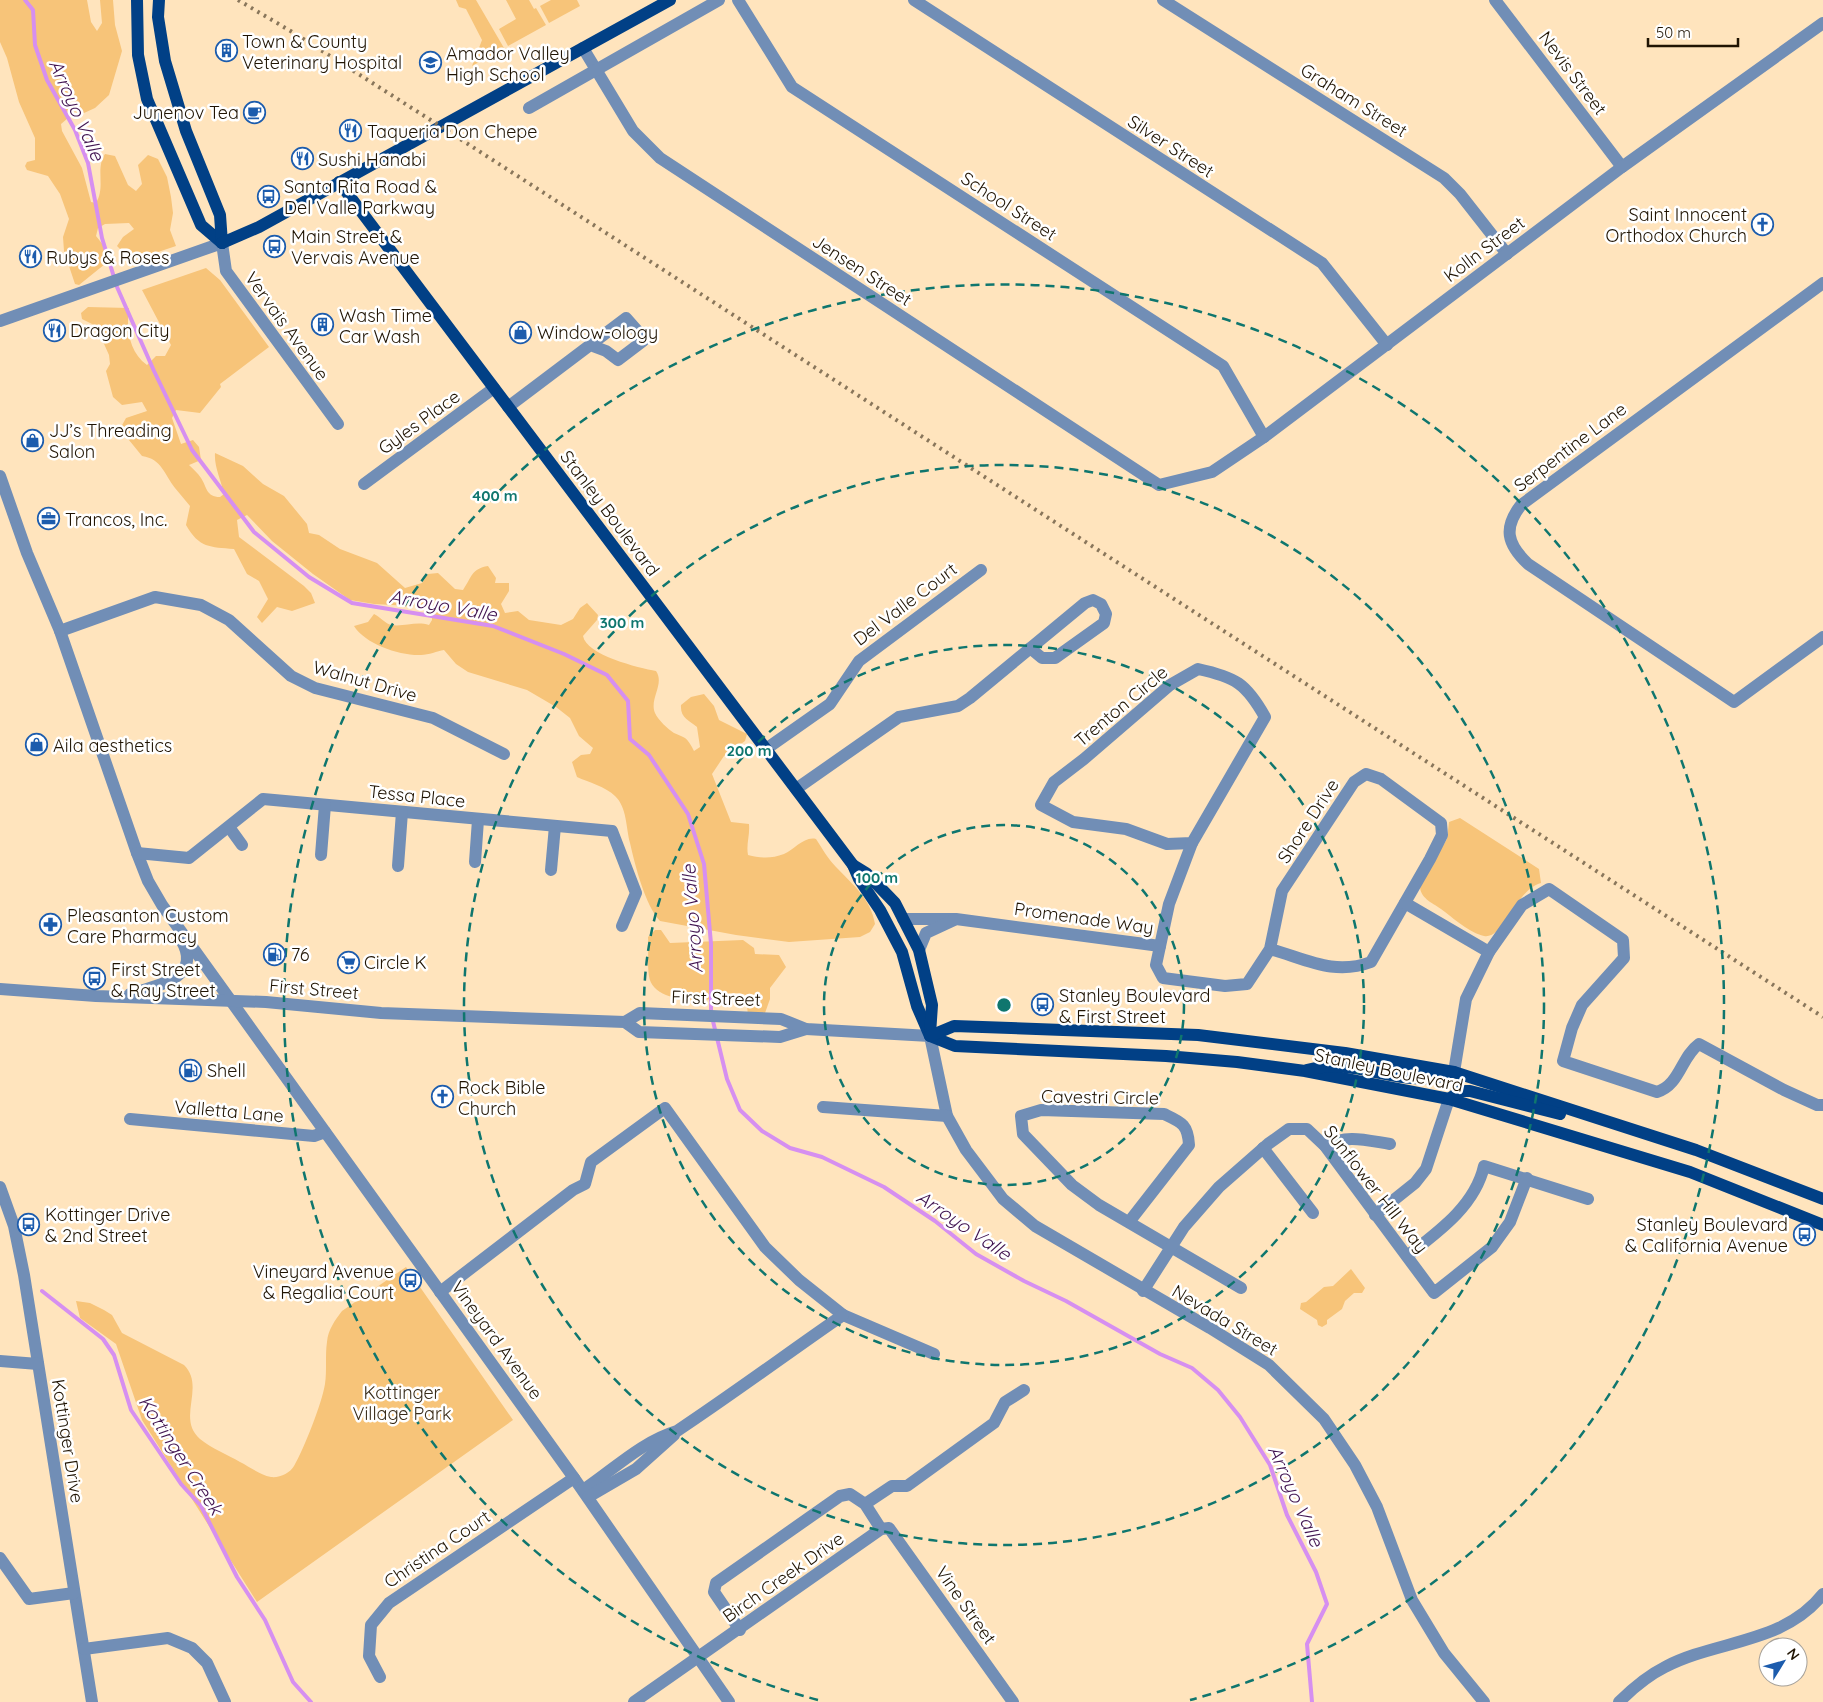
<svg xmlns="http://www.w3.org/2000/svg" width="1823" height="1702" viewBox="0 0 1823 1702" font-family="Quicksand,sans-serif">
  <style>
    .green { fill: #f7c479 }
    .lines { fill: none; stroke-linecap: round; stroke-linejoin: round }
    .stream { stroke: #d68ff0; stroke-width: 4 }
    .minor { stroke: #718eb6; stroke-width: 12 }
    .major { stroke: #014086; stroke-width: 12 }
    .rail { stroke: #89765b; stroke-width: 4; stroke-dasharray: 2.5 5; stroke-linecap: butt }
    .ring { fill: none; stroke: #0f766e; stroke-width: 2.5; stroke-dasharray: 9 6 }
    .labels { text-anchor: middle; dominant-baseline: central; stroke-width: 5; stroke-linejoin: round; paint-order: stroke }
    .poi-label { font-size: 18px; fill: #201403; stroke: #fff; text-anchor: start }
    .street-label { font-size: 18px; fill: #201403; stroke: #fff }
    .park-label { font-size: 18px; fill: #392c19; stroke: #fff }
    .water-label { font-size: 19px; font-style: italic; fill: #40134f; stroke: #fff }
    .centre { fill: #0f766e; stroke: #fff; stroke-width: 2.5 }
    .ring-label { font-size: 15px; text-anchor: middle; font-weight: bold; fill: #0f766e; stroke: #fff; stroke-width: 5; stroke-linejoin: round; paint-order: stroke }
  </style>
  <rect width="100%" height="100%" fill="#ffe4bd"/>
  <!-- green -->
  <g class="green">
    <path d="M0 0H87L91 22 97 31 102 23 100 0H113L115 25 122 51 109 95 95 108 84 113 75 112 61 124 62 131 82 168 91 202 96 203C106 187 95 169 105 154L115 156 128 185 136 191 142 184 138 165 148 155 158 159 167 177 171 197 173 213 170 230 176 246 155 253 125 254 117 246 123 237 134 229 129 223 105 224 98 228 96 236 108 251 105 264 79 285 75 284 64 251 63 237 69 219 60 194 48 176 27 170 25 166 27 162 35 160V138L19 102 7 58 0 42Z"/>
    <path d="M456 0H476L504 48 472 66 482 40 466 9 459 7Z"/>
    <path d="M506 0H529L534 9 536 8 546 25 508 46 499 29 516 19Z"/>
    <path d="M551 0H577L580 6 549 23 540 6Z"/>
    <path d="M206 268 220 280 269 347 220 384 221 387 200 413 176 410 172 418 181 444 193 440 199 447 201 460 189 465C193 469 198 473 201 478 207 487 206 497 220 497L224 494C221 480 214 467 215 453L243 466 263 484 284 496 307 524 309 533 319 535 340 549 377 563 405 588 422 583 428 574 438 573 455 589 463 590C472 577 471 569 488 566L496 578 495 583H509V591L501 604 505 613 518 611 529 620 561 625 573 619 580 608 587 603 598 615 597 620 583 636C586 655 639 668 656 671 665 684 649 699 655 713 658 720 668 729 674 733 678 735 682 736 685 738 689 741 692 747 694 751L700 747 697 727C689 720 680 718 681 705L691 697 704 694 714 706 719 720 747 734 745 741 724 756 712 774 731 822 749 824C750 836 746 844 748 855 760 858 771 859 784 854 794 850 804 836 816 839 822 848 828 859 836 867 853 885 871 899 875 924L870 932 860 937 789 942 736 935 660 921C645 905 635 865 630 843 626 828 627 807 615 796 606 787 588 782 577 777L572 762 581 755 590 754 593 748 579 736 570 718 556 707 527 690 468 672 456 664 444 650C437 651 429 655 421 655 400 656 365 644 354 626L368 622 374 614C380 617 386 624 391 625 404 627 416 621 429 625L432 620V611L428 607 374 604 350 600 313 574 272 541 247 515 237 520 239 537 304 586 311 593 315 603 292 611 277 607 262 623 257 617 268 599 259 581 247 574 234 549C210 547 199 548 186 525L190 506C185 500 180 494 175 488 164 474 162 459 142 456L120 429 126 418 147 411 142 402 122 405 113 397 106 371 110 364 109 355 96 326 82 319 81 313 88 307 129 308C126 329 129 352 147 365L156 356H165L171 345 142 290Z"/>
    <path d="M1460 818 1539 869 1541 883C1515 890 1504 940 1484 936 1470 933 1453 918 1441 909 1431 902 1419 898 1420 884L1447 839 1449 822Z"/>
    <path d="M655 930H661L670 943 743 940 754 948 755 954 779 955 786 967 770 988V999L765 1013 748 1016 746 995C731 991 731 994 717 998 698 1003 652 1001 649 976 647 964 649 950 648 937Z"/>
    <path d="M406 1267 513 1420 257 1602 142 1420 116 1344 80 1318 76 1301 90 1303 104 1310 112 1315 122 1333 184 1365C206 1387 176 1418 200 1439 211 1448 228 1455 240 1462 250 1467 260 1475 271 1477 280 1478 290 1473 294 1466 304 1449 322 1403 325 1384 327 1370 325 1355 327 1342 328 1330 335 1320 342 1311Z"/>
    <path d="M1351 1269 1365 1288 1362 1293H1354L1345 1301 1342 1309 1327 1320V1324L1322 1327 1318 1325 1317 1320 1300 1309 1301 1303 1306 1302 1324 1287 1333 1286Z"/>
  </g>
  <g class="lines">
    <!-- stream -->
    <g class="stream">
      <path d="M25 0 33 10 35 45 47 80 75 130 88 163 102 238 117 287 154 371 192 450 254 532 309 577 352 603 493 626 564 654 607 675 628 701 630 739 649 755 688 814 704 864 711 944V1013L727 1079 740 1110 762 1131 790 1148 822 1157 884 1187 935 1221 976 1254 1024 1281 1066 1301 1160 1354 1192 1368 1218 1390 1240 1417 1270 1465 1287 1515 1316 1572 1327 1604 1307 1644 1312 1702"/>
      <path d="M42 1291 103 1339 114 1355 131 1410 181 1484 201 1506 237 1577 265 1620 293 1682 311 1702"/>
    </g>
    <!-- minor -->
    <g class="minor">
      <path d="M738 0 792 87 1223 366 1264 437"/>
      <path d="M914 0 1322 263 1387 345"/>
      <path d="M1163 0 1444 178 1460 194 1507 254"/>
      <path d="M1495 0 1622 167"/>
      <path d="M583 48 633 131 660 158 1159 485 1212 472 1264 437 1622 167 1823 23"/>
      <path d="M529 108 719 0"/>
      <path d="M1823 283 1521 505C1503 528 1507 544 1528 564L1734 702 1823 637"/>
      <path d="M0 321 222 243 226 271 338 424"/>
      <path d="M508 407 626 318 641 335 643 341 618 360 606 351 590 345"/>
      <path d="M0 476 27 553 60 631 137 853 148 881 162 905 574 1478 729 1702"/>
      <path d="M364 484 494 388"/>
      <path d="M60 631 155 597 201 605 229 620 291 676 315 688 433 718 504 754"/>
      <path d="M1198 669C1235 677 1246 683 1265 717L1192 843 1167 844 1126 829 1073 822 1041 805 1054 782 1084 759 1170 685Z"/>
      <path d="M766 749 830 704 859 661 981 570"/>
      <path d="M796 789 899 717 958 706 970 698 1085 603 1093 600 1101 604 1106 614 1104 623 1055 658H1042L1030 648"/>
      <path d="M229 827 242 845"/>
      <path d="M1192 843 1169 904 1156 965 1163 978 1225 986 1247 984 1270 949 1282 891 1354 782 1366 774 1381 779 1441 823 1442 835 1430 859 1371 962C1334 976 1306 959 1270 949"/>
      <path d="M137 853 189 858 263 799 612 831 636 893 622 926"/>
      <path d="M321 855 325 805"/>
      <path d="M475 862 478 820"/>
      <path d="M398 866 402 812"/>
      <path d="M551 870 555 826"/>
      <path d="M1405 903 1489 952"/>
      <path d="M903 919H956L1160 946"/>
      <path d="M919 950 926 933 954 920"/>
      <path d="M0 989 96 996 266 1002 381 1013 625 1022 639 1032 780 1037 806 1029"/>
      <path d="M130 994C156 986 204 978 181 940"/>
      <path d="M625 1022 640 1013 781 1019 806 1029 930 1036 947 1116 966 1150 1003 1199 1035 1226 1210 1328 1269 1365 1324 1419 1355 1465 1377 1507 1412 1600 1444 1653 1484 1702"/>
      <path d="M1454 1072 1466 999 1489 952 1522 905 1549 889 1623 940 1624 958 1582 1005 1572 1028 1563 1061 1657 1092C1680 1085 1681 1057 1699 1044L1784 1090 1817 1105H1823"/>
      <path d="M823 1107 947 1116"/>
      <path d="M130 1119 314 1136 325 1132"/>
      <path d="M1325 1146C1347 1134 1365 1140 1390 1144"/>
      <path d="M1263 1148 1313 1213"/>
      <path d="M0 1187 14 1226 24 1275 92 1702"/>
      <path d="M1375 1215 1415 1183 1426 1169 1449 1099"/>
      <path d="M1129 1222 1189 1145C1188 1124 1181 1122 1164 1114L1041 1110 1021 1116 1023 1134 1072 1185 1099 1205 1241 1288"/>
      <path d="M1407 1256C1438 1232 1475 1206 1484 1166L1588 1199"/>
      <path d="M1143 1291 1184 1227 1219 1187 1268 1144 1289 1129H1307L1325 1146 1434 1293 1492 1247 1510 1222 1527 1178"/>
      <path d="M440 1292 573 1190 585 1184 591 1162 665 1108 765 1247 799 1280 843 1315 934 1354"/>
      <path d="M0 1361 38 1364"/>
      <path d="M583 1490C613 1470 641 1442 677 1431 734 1393 788 1353 843 1315"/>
      <path d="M588 1497 636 1469 674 1435"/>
      <path d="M865 1504 892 1486H907L994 1423 1005 1402 1024 1390"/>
      <path d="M0 1558 29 1599 74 1593"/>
      <path d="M740 1630 714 1592 716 1583 840 1496 850 1494 865 1504 881 1529"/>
      <path d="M84 1649 168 1638 192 1648 207 1663 225 1702"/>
      <path d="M380 1677 369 1656 371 1625 389 1603 574 1478"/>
      <path d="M634 1702 881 1529 889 1528 1013 1702"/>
      <path d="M1619 1702C1633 1688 1647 1676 1665 1667 1716 1640 1784 1644 1823 1594"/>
    </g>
    <!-- major -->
    <g class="major">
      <path d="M137 0 138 55 147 99 201 225 222 243"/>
      <path d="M159 0 158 17 165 61 186 131 220 215 222 243"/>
      <path d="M339 182 853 865 859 879 880 910 902 952 917 1006 930 1036 955 1046 1166 1056 1237 1062 1305 1071 1449 1099 1690 1172 1823 1225"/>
      <path d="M222 243 259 227 670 0"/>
      <path d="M853 865 866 873 895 903 919 950 932 1005 930 1034"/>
      <path d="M930 1036 954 1026 1198 1035 1345 1053 1454 1072 1696 1150 1823 1199"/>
      <path d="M1307 1070C1358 1055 1406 1093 1454 1072"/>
      <path d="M1449 1099 1460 1091H1470L1560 1114"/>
    </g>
    <!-- rail -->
    <path class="rail" d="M238 0 294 33 440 126 1823 1017"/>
  </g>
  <!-- distance rings -->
  <g class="ring">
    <circle cx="1004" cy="1005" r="180"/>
    <circle cx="1004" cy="1005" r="360"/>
    <circle cx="1004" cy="1005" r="540"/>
    <path d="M818 1700A720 720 0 1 1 1190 1700"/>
  </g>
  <!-- icons -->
  <defs>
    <symbol id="building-ring" viewBox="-11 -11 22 22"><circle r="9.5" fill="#fff" stroke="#1c5cad" stroke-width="1.5"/><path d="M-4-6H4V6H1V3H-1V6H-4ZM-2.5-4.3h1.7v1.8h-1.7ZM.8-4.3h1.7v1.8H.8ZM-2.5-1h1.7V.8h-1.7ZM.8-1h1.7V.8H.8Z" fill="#1c5cad"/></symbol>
    <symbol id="school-ring" viewBox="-11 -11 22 22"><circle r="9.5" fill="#fff" stroke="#1c5cad" stroke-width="1.5"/><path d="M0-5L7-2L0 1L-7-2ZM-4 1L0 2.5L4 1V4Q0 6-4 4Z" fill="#1c5cad"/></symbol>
    <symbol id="cafe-ring" viewBox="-11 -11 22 22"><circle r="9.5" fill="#fff" stroke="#1c5cad" stroke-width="1.5"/><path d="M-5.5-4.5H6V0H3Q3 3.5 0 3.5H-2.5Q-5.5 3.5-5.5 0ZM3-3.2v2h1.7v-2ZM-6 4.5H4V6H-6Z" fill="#1c5cad"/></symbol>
    <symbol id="restaurant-ring" viewBox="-11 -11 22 22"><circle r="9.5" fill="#fff" stroke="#1c5cad" stroke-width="1.5"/><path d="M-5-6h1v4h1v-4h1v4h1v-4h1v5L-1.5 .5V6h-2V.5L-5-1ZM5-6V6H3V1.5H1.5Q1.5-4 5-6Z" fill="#1c5cad"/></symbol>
    <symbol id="bus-ring" viewBox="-11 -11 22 22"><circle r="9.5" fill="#fff" stroke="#1c5cad" stroke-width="1.5"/><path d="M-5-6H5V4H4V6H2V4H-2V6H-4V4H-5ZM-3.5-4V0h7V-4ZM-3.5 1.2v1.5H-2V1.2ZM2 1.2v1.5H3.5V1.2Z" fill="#1c5cad"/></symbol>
    <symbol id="church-ring" viewBox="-11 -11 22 22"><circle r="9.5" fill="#fff" stroke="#1c5cad" stroke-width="1.5"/><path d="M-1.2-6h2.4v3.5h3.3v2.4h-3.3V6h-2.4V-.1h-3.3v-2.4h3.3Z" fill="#1c5cad"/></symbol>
    <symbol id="shop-ring" viewBox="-11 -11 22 22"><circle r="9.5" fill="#fff" stroke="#1c5cad" stroke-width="1.5"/><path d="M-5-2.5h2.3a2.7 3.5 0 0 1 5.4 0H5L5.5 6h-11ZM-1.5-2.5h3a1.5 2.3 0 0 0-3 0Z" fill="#1c5cad"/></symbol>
    <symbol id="office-ring" viewBox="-11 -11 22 22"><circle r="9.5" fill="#fff" stroke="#1c5cad" stroke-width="1.5"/><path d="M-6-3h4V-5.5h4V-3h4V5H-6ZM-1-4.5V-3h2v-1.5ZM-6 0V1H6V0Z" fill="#1c5cad"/></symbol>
    <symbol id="pharmacy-ring" viewBox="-11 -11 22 22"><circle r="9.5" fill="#fff" stroke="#1c5cad" stroke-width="1.5"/><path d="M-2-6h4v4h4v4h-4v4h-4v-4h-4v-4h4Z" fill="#1c5cad"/></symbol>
    <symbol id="fuel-ring" viewBox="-11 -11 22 22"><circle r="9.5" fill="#fff" stroke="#1c5cad" stroke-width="1.5"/><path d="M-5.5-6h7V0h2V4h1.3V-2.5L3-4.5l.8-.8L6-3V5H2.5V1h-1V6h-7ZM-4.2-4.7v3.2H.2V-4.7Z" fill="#1c5cad"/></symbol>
    <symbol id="supermarket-ring" viewBox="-11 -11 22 22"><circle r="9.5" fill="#fff" stroke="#1c5cad" stroke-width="1.5"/><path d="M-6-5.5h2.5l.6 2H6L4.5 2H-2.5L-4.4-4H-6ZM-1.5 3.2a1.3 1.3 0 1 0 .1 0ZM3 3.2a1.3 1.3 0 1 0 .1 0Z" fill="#1c5cad"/></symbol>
  </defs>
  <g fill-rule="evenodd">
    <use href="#building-ring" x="214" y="38" width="25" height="25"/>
    <use href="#school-ring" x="418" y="50" width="25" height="25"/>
    <use href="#cafe-ring" x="242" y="100" width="25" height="25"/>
    <use href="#restaurant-ring" x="338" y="118" width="25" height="25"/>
    <use href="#restaurant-ring" x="290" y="146" width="25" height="25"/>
    <use href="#bus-ring" x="256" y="184" width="25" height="25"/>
    <use href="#church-ring" x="1750" y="212" width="25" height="25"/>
    <use href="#bus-ring" x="262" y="234" width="25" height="25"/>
    <use href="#restaurant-ring" x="18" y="244" width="25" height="25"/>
    <use href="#building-ring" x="310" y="312" width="25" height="25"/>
    <use href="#restaurant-ring" x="42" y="318" width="25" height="25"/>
    <use href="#shop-ring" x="508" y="320" width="25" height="25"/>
    <use href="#shop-ring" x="20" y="428" width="25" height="25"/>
    <use href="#office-ring" x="36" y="506" width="25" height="25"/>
    <use href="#shop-ring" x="24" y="732" width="25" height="25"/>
    <use href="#pharmacy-ring" x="38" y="912" width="25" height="25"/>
    <use href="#fuel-ring" x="262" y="942" width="25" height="25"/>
    <use href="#supermarket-ring" x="336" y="950" width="25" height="25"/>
    <use href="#bus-ring" x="82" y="966" width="25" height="25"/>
    <use href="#bus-ring" x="1030" y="992" width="25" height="25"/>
    <use href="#fuel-ring" x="178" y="1058" width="25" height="25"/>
    <use href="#church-ring" x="430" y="1084" width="25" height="25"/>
    <use href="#bus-ring" x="16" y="1212" width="25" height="25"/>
    <use href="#bus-ring" x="1792" y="1222" width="25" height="25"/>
    <use href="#bus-ring" x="398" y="1268" width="25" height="25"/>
  </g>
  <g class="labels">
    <!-- poi labels -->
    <g class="poi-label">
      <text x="242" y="41">Town &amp; County<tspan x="242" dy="21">Veterinary Hospital</tspan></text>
      <text x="446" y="53">Amador Valley<tspan x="446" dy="21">High School</tspan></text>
      <text x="239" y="112" text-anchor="end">Junenov Tea</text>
      <text x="367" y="131">Taqueria Don Chepe</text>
      <text x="318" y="159">Sushi Hanabi</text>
      <text x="284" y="186">Santa Rita Road &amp;<tspan x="284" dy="21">Del Valle Parkway</tspan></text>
      <text x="1747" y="214" text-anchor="end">Saint Innocent<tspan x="1747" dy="21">Orthodox Church</tspan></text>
      <text x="291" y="236">Main Street &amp;<tspan x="291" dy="21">Vervais Avenue</tspan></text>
      <text x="46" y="257">Rubys &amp; Roses</text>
      <text x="339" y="315">Wash Time<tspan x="339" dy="21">Car Wash</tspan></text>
      <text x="70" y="330">Dragon City</text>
      <text x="537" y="332">Window-ology</text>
      <text x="49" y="430">JJ’s Threading<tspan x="49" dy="21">Salon</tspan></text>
      <text x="65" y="519">Trancos, Inc.</text>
      <text x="53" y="745">Aila aesthetics</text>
      <text x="67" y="915">Pleasanton Custom<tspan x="67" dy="21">Care Pharmacy</tspan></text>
      <text x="291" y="954">76</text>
      <text x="364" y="962">Circle K</text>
      <text x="111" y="969">First Street<tspan x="111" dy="21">&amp; Ray Street</tspan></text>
      <text x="1059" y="995">Stanley Boulevard<tspan x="1059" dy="21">&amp; First Street</tspan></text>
      <text x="207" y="1070">Shell</text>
      <text x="458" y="1087">Rock Bible<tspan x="458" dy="21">Church</tspan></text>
      <text x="45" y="1214">Kottinger Drive<tspan x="45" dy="21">&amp; 2nd Street</tspan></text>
      <text x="1788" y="1224" text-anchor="end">Stanley Boulevard<tspan x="1788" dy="21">&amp; California Avenue</tspan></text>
      <text x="394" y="1271" text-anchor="end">Vineyard Avenue<tspan x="394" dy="21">&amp; Regalia Court</tspan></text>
    </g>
    <!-- street labels -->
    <g class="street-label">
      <text transform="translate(1573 73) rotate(53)">Nevis Street</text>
      <text transform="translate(1354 100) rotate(32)">Graham Street</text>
      <text transform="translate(1171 146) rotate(33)">Silver Street</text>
      <text transform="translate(1009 206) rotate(33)">School Street</text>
      <text transform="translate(1484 249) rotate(-37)">Kolln Street</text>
      <text transform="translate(862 270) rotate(33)">Jensen Street</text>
      <text transform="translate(287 326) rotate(54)">Vervais Avenue</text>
      <text transform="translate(419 422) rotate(-36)">Gyles Place</text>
      <text transform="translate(1570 447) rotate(-37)">Serpentine Lane</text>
      <text transform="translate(610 513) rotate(53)">Stanley Boulevard</text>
      <text transform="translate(905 604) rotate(-37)">Del Valle Court</text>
      <text transform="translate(365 681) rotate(16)">Walnut Drive</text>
      <text transform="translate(1121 706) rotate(-40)">Trenton Circle</text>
      <text transform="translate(417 796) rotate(6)">Tessa Place</text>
      <text transform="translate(1308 821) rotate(-57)">Shore Drive</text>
      <text transform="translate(1084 918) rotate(8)">Promenade Way</text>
      <text transform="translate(314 989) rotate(5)">First Street</text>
      <text transform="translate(716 998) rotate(2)">First Street</text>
      <text transform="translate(1389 1070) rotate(12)">Stanley Boulevard</text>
      <text transform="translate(1100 1097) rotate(1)">Cavestri Circle</text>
      <text transform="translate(229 1111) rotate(5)">Valletta Lane</text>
      <text transform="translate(1376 1189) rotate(52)">Sunflower Hill Way</text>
      <text transform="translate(1225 1320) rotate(31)">Nevada Street</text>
      <text transform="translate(497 1340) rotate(54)">Vineyard Avenue</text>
      <text transform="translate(68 1441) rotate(81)">Kottinger Drive</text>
      <text transform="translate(437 1549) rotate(-34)">Christina Court</text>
      <text transform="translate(783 1577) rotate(-35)">Birch Creek Drive</text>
      <text transform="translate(966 1605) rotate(55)">Vine Street</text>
    </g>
    <!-- park labels -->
    <g class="park-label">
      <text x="402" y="1392">Kottinger<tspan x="402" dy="21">Village Park</tspan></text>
    </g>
    <!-- water labels -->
    <g class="water-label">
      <text transform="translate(77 110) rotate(66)">Arroyo Valle</text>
      <text transform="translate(443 605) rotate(10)">Arroyo Valle</text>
      <text transform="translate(692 919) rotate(-94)">Arroyo Valle</text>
      <text transform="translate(964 1225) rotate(34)">Arroyo Valle</text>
      <text transform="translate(181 1455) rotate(57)">Kottinger Creek</text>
      <text transform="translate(1296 1496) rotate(66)">Arroyo Valle</text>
    </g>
  </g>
  <circle cx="1004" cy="1005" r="8" class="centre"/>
  <g class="ring-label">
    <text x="495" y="501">400 m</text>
    <text x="622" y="628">300 m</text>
    <text x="749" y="756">200 m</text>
    <text x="877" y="883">100 m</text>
  </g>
  <!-- north arrow -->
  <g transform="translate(1783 1662) rotate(53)"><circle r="24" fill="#ffffff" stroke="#a6a19a"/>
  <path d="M0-4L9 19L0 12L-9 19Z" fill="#1c5cad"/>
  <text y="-8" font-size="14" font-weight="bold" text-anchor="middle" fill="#201403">N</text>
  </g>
  <!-- scale -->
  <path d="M1648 38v8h90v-8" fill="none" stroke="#201403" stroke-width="2.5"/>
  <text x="1656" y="38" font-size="15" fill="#201403" stroke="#ffffff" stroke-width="4" paint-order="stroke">50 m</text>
</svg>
